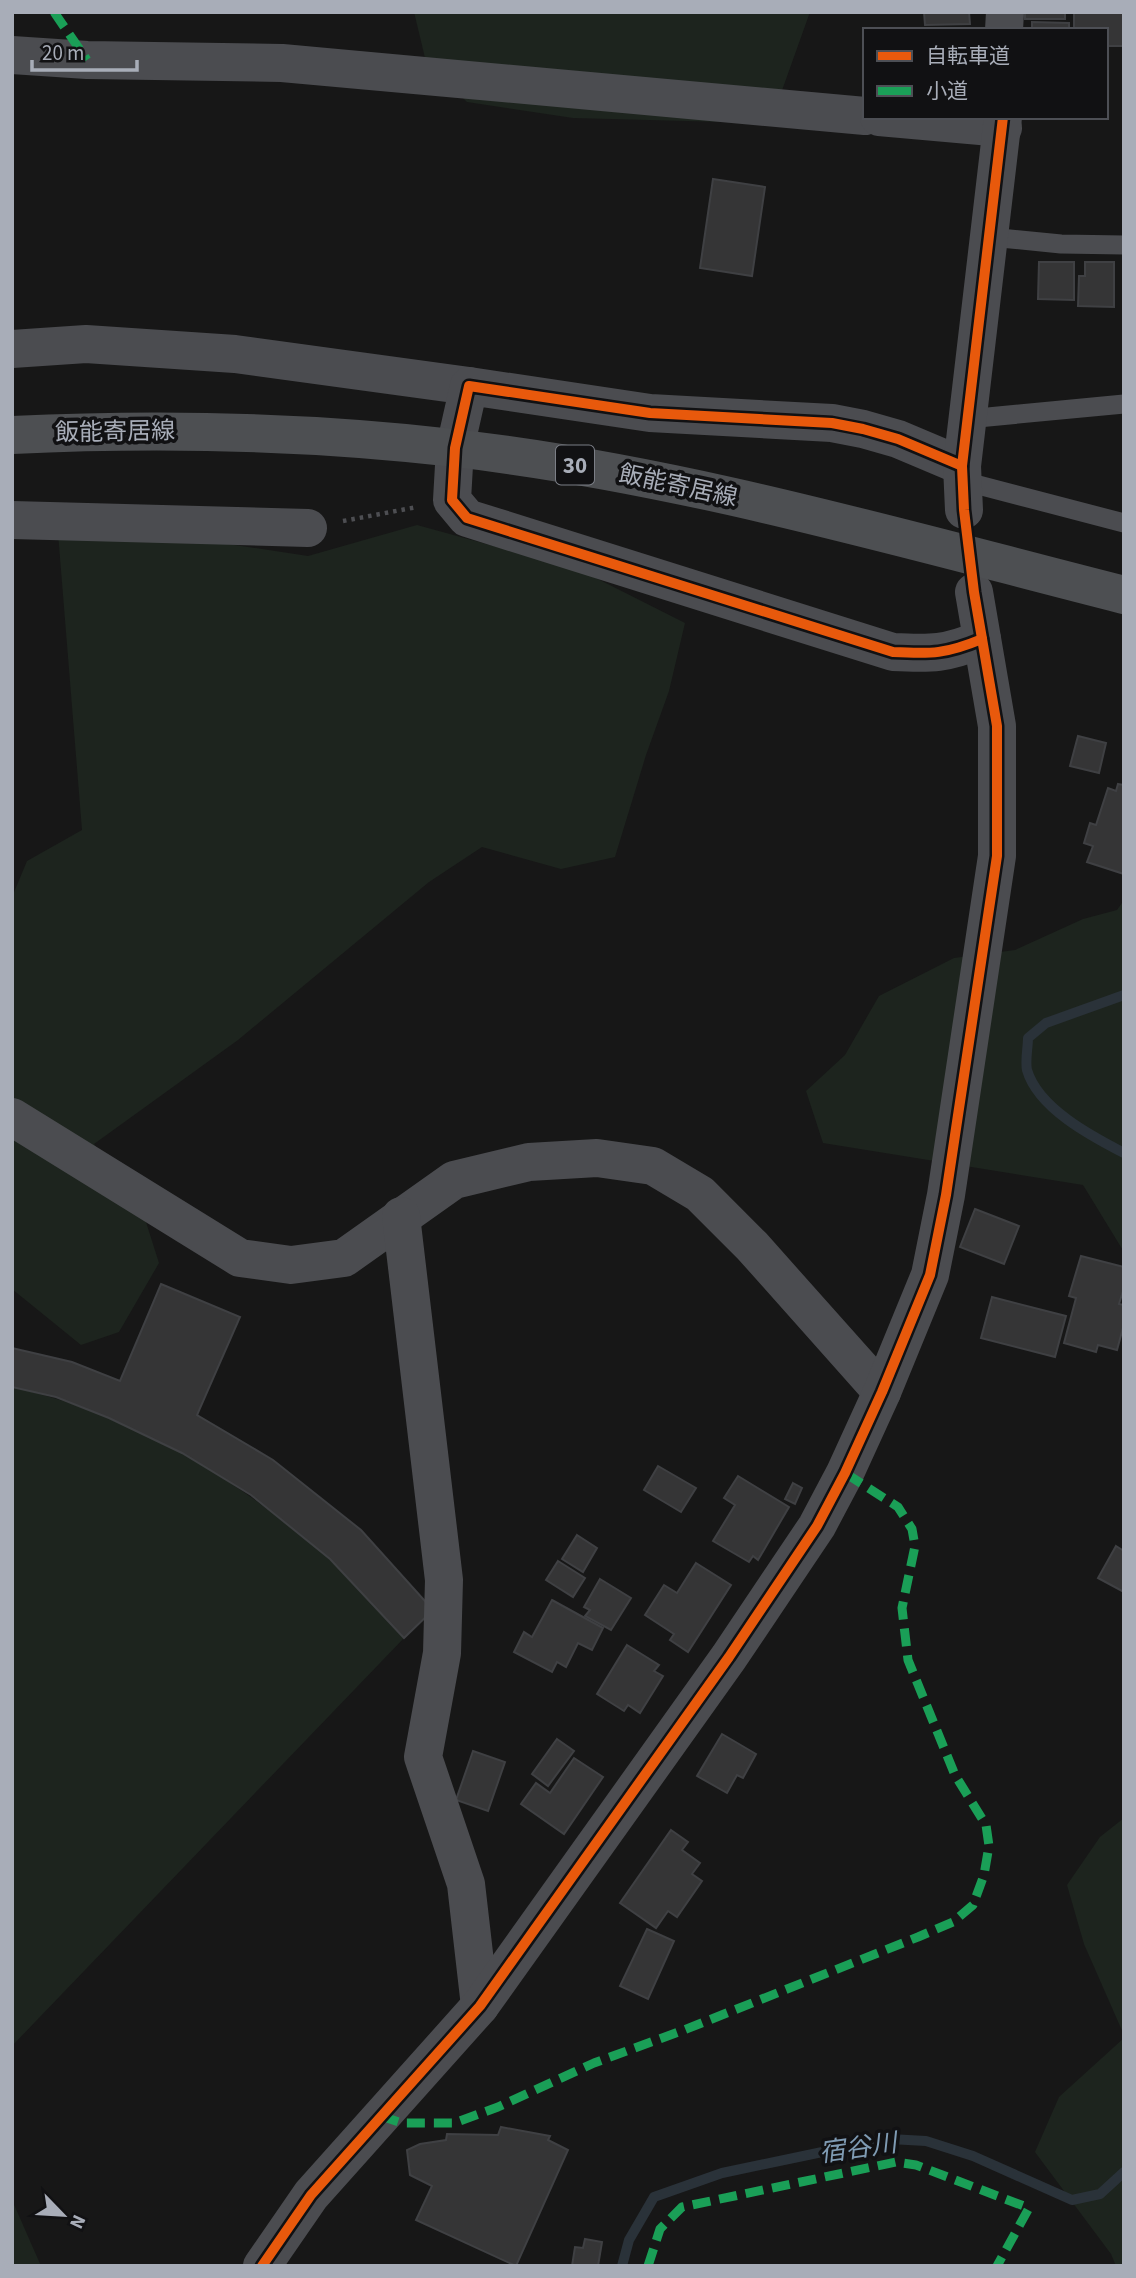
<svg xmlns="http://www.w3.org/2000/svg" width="1136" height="2278" viewBox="0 0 1136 2278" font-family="'Source Sans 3','Noto Sans JP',sans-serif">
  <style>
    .green { fill: #1d241e }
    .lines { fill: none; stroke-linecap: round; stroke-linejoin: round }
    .stream { stroke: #2a3239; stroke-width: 10 }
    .building { fill: #353536; stroke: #3f4043; stroke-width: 2 }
    .path { stroke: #4d4e52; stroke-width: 4.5; stroke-dasharray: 3.5 5; stroke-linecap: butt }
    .service { stroke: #4b4c50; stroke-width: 19 }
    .minor { stroke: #4b4c50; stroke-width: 38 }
    .primary { stroke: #4d4f52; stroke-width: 38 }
    .quiet { stroke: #1a9f57; stroke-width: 9; stroke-dasharray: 18 9; stroke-linecap: butt }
    .cycleway-casing { stroke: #111113; stroke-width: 15 }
    .cycleway { stroke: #e8590c; stroke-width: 10 }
    .labels { text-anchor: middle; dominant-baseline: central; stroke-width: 7; stroke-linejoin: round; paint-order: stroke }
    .shield { fill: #111113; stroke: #7b7e86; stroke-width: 2 }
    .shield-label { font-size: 23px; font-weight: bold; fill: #a8adb8 }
    .street-label { font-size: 24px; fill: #a8adb8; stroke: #111113 }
    .water-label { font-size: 26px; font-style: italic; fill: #7f9bb3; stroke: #111113 }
  </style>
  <rect width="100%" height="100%" fill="#171717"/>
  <!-- green -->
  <g class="green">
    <path d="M414 12H810L780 96 724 122 573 118 467 102 426 62Z"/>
    <path d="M417 525 578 569 685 623 669 691 646 755 615 857 561 869 482 847 429 882 238 1040 94 1144 139 1200 159 1263 119 1332 81 1345 12 1289V897L27 861 82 830 58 533 215 542 308 556Z"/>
    <path d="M1124 900V1252L1083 1185 823 1143 806 1091 845 1055 879 996 954 958 1015 950 1083 919 1117 910Z"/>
    <path d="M12 1387C114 1410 209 1461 290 1527 304 1538 319 1548 331 1561 356 1585 380 1612 404 1638L12 2046Z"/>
    <path d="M1124 1818V2035L1084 1944 1067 1885 1100 1837Z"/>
    <path d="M1124 2038V2266H1116L1111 2254 1035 2152 1059 2097Z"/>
    <path d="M12 2200 41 2266H12Z"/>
  </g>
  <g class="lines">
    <!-- stream -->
    <g class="stream">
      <path d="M1124 995 1046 1023 1028 1038C1028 1047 1025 1061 1027 1070 1038 1108 1091 1136 1124 1153"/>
      <path d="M622 2266 629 2240 654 2197 722 2173 851 2146 890 2139 926 2141 973 2156 1072 2200 1100 2194 1124 2172"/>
    </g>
  </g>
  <!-- building -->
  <g class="building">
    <path d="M924 12H969L970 24 925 25Z"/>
    <rect x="1025" y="12" width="40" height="7"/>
    <path d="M1074 12H1124V46H1106V30H1074Z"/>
    <path d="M1032 22 1069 23V30H1032Z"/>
    <path d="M713 179 765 187 752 276 700 268Z"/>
    <path d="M1039 262H1074V300L1038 299Z"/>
    <path d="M1085 262H1114V307L1078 306 1079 276H1085Z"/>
    <path d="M1078 736 1106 743 1099 773 1070 766Z"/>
    <path d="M1118 784 1124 785V874L1087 862 1093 846 1084 843 1090 823 1096 825 1108 788 1116 791Z"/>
    <path d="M975 1209 1019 1226 1004 1264 960 1247Z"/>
    <path d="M1081 1256 1124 1267V1288L1119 1304 1124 1305V1324L1117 1350 1098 1345 1096 1352 1064 1343 1076 1298 1069 1296Z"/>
    <path d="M161 1284 240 1317 197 1415 273 1460 361 1530 433 1610 404 1638 330 1559 251 1495 182 1453 109 1418 56 1397 12 1387V1348L72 1362 120 1381Z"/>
    <path d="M992 1297 1066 1316 1055 1357 981 1338Z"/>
    <path d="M658 1466 696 1488 681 1512 644 1490Z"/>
    <path d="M738 1476 789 1507 758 1560 753 1556 749 1562 713 1541 735 1505 724 1498Z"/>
    <path d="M793 1483 802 1488 795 1504 785 1499Z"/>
    <path d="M577 1535 597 1548 583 1572 562 1559Z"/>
    <path d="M1116 1546 1124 1551V1592L1098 1578Z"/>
    <path d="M558 1561 585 1578 573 1597 546 1580Z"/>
    <path d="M696 1563 731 1585 688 1652 670 1640 674 1634 645 1615 664 1585 677 1593Z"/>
    <path d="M600 1579 631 1598 611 1630 585 1616 590 1610 584 1607Z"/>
    <path d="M552 1600 603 1628 592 1650 578 1643 566 1667 557 1662 552 1672 514 1652 524 1632 532 1637Z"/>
    <path d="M627 1645 659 1665 654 1671 663 1676 640 1713 628 1705 624 1711 597 1694Z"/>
    <path d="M722 1734 756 1754 743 1778 737 1775 727 1793 697 1776Z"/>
    <path d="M557 1739 574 1751 548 1786 532 1774Z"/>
    <path d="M473 1751 505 1762 488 1811 456 1800Z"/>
    <path d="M574 1758 603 1777 564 1834 521 1804 536 1783 550 1793Z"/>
    <path d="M671 1830 688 1842 682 1850 700 1863 692 1874 702 1881 677 1917 668 1911 656 1928 620 1903Z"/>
    <path d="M647 1929 674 1941 648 1999 620 1986Z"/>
    <path d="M501 2127 550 2136 548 2140 568 2150 516 2266 416 2220 432 2186 410 2175 407 2150 420 2144 446 2140 447 2134 498 2135Z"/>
    <path d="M585 2239 602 2242 598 2266H572L575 2247 583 2248Z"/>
  </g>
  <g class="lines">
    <!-- path -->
    <path class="path" d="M343 521 417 507"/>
    <!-- service -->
    <g class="service">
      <path d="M990 237 1061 244 1124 245"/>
      <path d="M967 419 1124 404"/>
      <path d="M963 481 1124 523"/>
    </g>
    <!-- minor -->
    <g class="minor">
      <path d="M1004 30 1005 12"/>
      <path d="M12 55 87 60 282 63 865 116"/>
      <path d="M879 117 1003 128"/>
      <path d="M12 349 86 344 235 354 469 386"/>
      <path d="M962 466 898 439 863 429 832 423 650 413 469 386 455 448 452 500 467 518 893 652C932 654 946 654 982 639"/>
      <path d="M964 510 962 466 1003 117"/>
      <path d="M12 520 308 528"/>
      <path d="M12 1117 240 1258 291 1265 344 1258 454 1180 529 1162 597 1158 653 1166 700 1194 752 1246 882 1392"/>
      <path d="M401 1216 444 1580 442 1653 423 1757 466 1884 480 2006"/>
      <path d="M262 2266 311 2195 480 2006 729 1657 817 1526 845 1473 882 1392 930 1275 946 1195 997 856V726L974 592"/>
    </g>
    <!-- primary -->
    <path class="primary" d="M12 435C160 428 307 431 454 448 681 474 903 539 1124 595"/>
    <!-- quiet -->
    <g class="quiet">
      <path d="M54 12 87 60"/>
      <path d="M381 2116 402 2123H454L498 2107 594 2063 684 2030 918 1937 953 1922 973 1905 984 1875 989 1846 986 1825 955 1775 908 1660 902 1608 915 1546 912 1529 898 1507 845 1473"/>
      <path d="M648 2266 660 2229 682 2207 896 2162 916 2165 1029 2208 997 2266"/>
    </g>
    <defs>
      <g id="cycleway">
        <path d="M962 466 898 439 863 429 832 423 650 413 469 386 455 448 452 500 467 518 893 652C932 654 946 654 982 639"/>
        <path d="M262 2266 311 2195 480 2006 729 1657 817 1526 845 1473 882 1392 930 1275 946 1195 997 856V726L974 592 964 510 962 466 1003 117"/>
      </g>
    </defs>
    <!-- cycleway casing -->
    <use href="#cycleway" class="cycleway-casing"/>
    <!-- cycleway -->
    <use href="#cycleway" class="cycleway"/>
  </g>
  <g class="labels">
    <!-- shield labels -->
    <rect class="shield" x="556" y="445.5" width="38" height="39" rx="5"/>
    <g class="shield-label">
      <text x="575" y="465">30</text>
    </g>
    <!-- street labels -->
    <g class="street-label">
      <text transform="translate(115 432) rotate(-1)">飯能寄居線</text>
      <text transform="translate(678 486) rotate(12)">飯能寄居線</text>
    </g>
    <!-- water labels -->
    <g class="water-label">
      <text transform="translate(858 2148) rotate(-8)">宿谷川</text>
    </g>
  </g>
  <!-- border -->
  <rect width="1136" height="2278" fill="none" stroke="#a8adb8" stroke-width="28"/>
  <!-- legend -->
  <rect x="863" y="28" width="245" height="91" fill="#111113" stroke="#4d4f55" stroke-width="2"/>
  <rect x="877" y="51" width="35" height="10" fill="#e8590c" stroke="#4d4f55" stroke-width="2"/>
  <text x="926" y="63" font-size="21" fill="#a8adb8">自転車道</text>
  <rect x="877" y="86" width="35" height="10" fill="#1a9f57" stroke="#4d4f55" stroke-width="2"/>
  <text x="926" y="98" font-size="21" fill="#a8adb8">小道</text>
  <!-- north arrow -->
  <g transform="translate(63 2215) rotate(115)" stroke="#111113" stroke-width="5" paint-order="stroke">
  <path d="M0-5L12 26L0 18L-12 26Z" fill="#a8adb8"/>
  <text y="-10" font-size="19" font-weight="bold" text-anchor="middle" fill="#a8adb8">N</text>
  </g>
  <!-- scale -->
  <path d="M32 60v10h105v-10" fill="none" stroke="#a8adb8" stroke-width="3.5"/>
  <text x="42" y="60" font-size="21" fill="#a8adb8" stroke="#111113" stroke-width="5" paint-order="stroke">20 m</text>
</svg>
